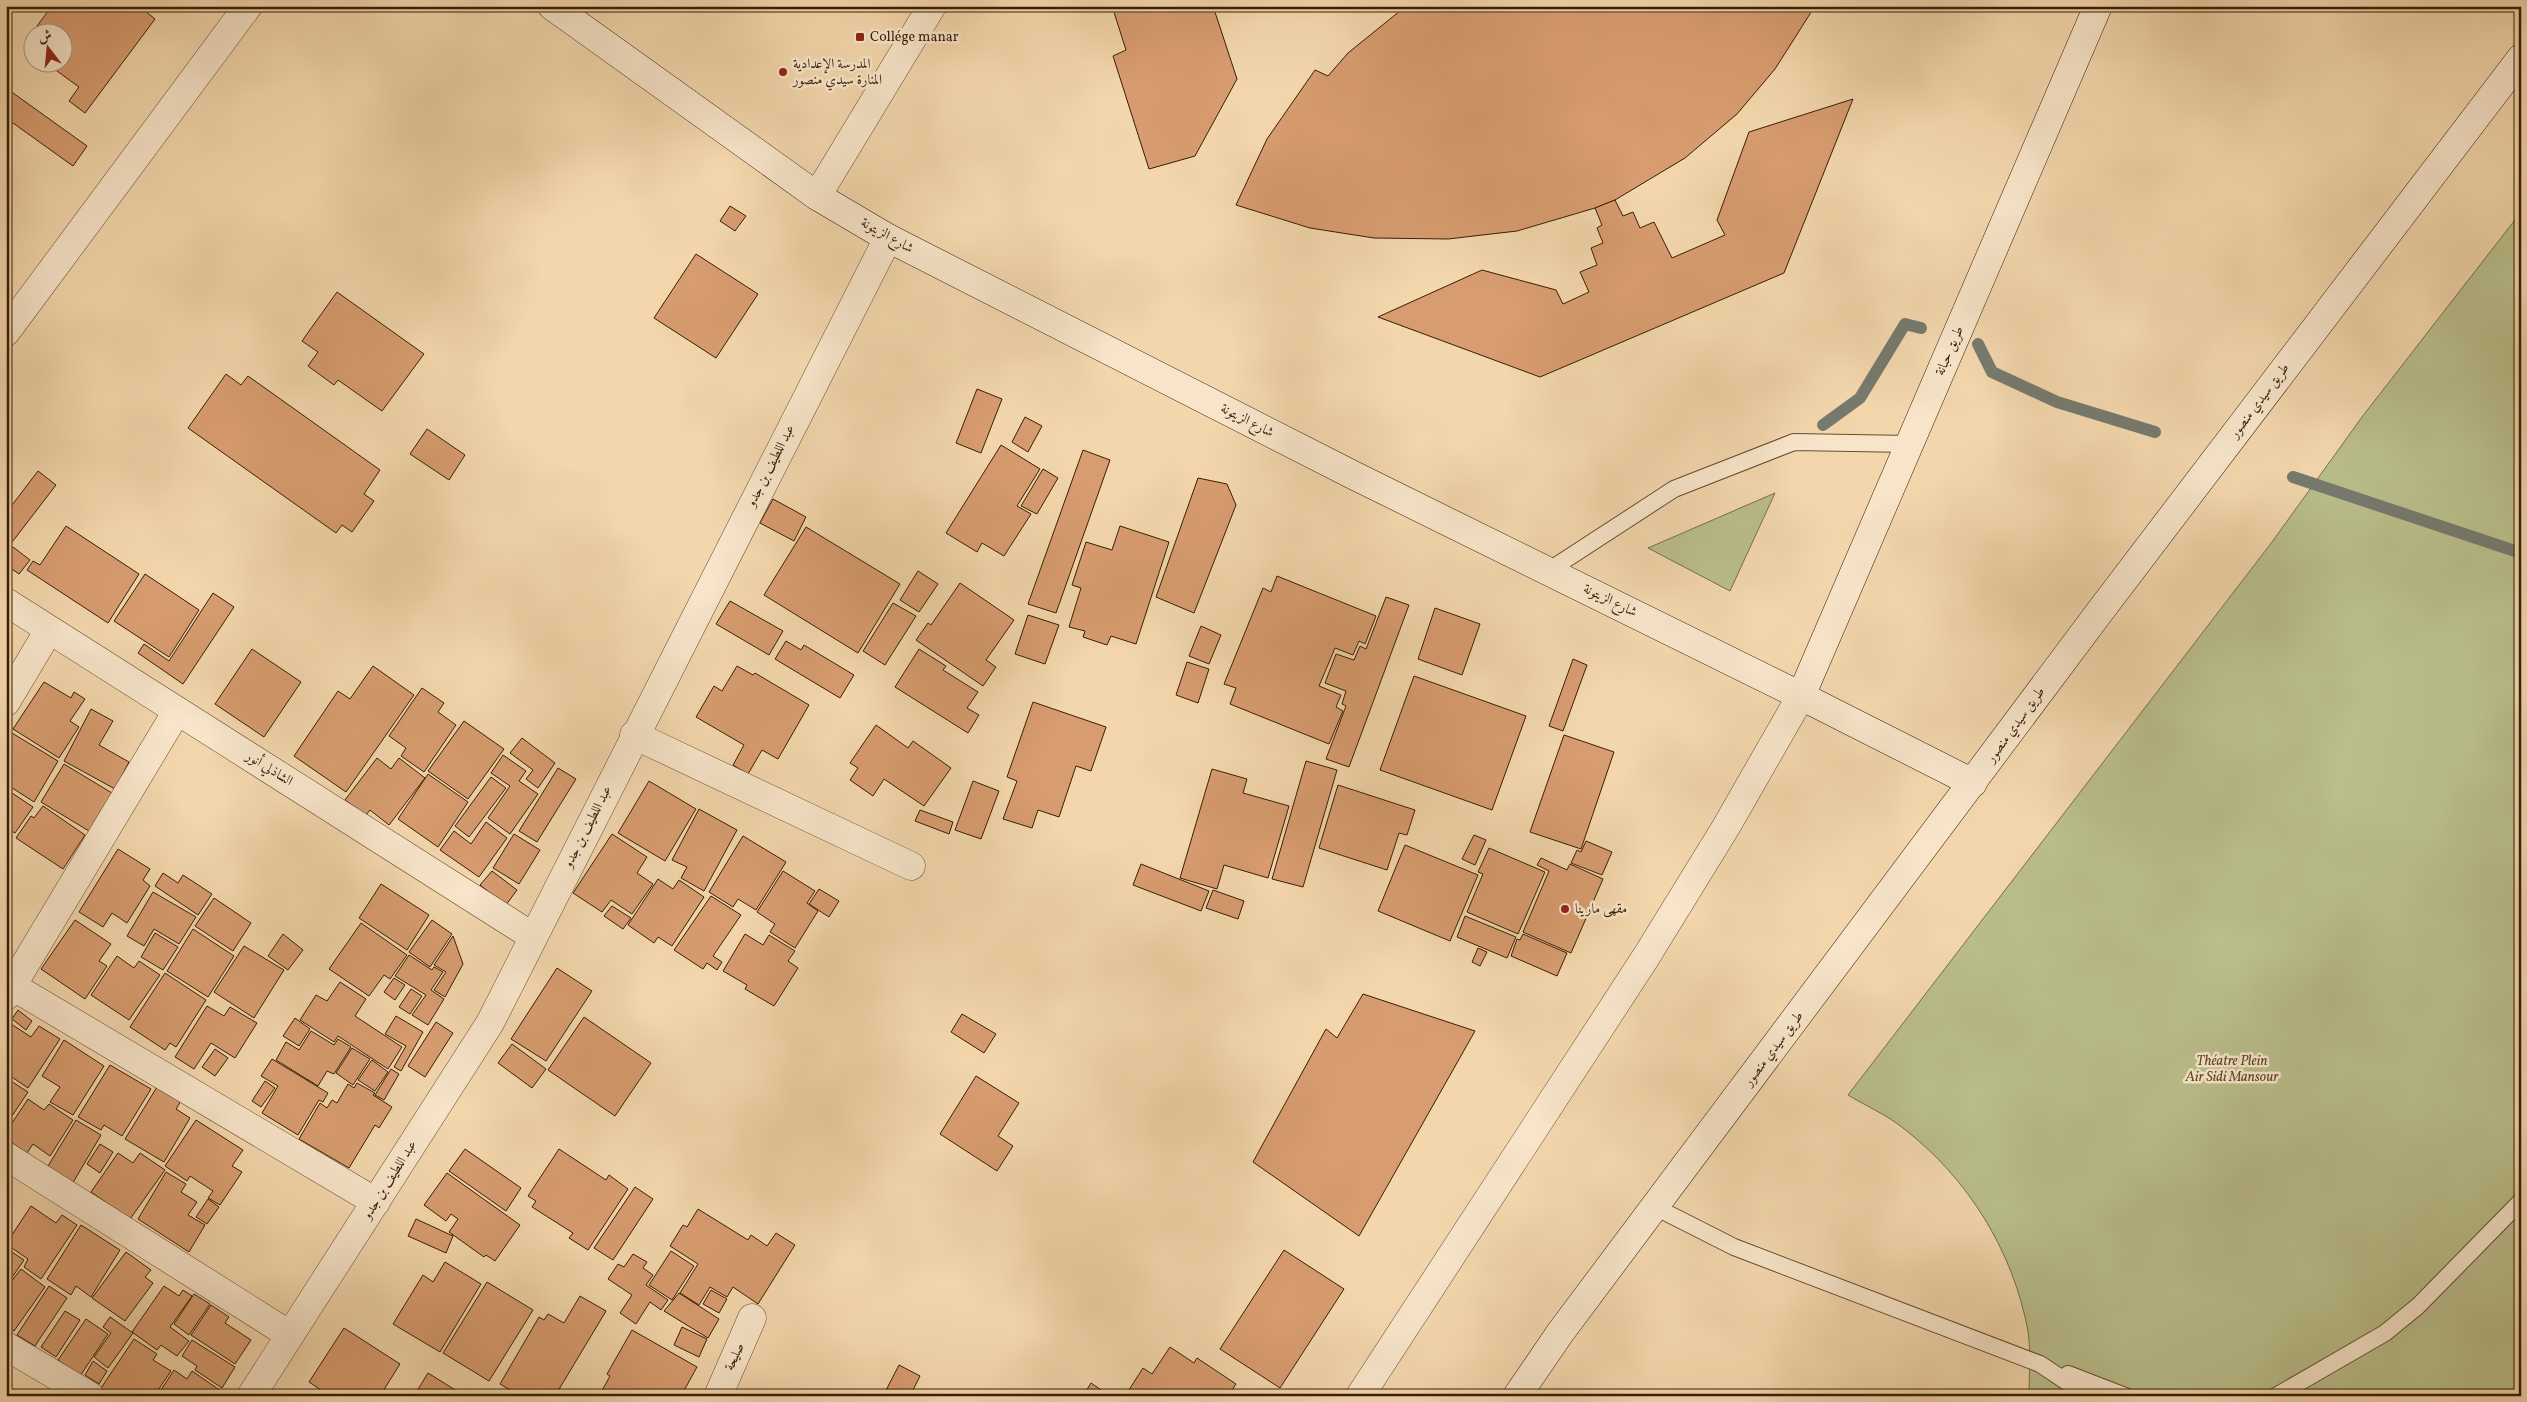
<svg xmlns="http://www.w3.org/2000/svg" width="2527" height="1402" viewBox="0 0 2527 1402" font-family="Vollkorn,Amiri,serif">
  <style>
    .green { fill: #b9be8b; stroke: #786e48 }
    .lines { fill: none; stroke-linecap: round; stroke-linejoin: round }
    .stream { stroke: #767a6e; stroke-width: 12 }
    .building { fill: #d79c6f; stroke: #381e05 }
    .lane-casing { stroke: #674c2f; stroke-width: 18 }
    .street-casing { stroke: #674c2f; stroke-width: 29 }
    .secondary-casing { stroke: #381e05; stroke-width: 29 }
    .lane { stroke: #f7e4c9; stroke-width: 16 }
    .street { stroke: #f7e4c9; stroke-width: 28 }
    .secondary { stroke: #f7e4c9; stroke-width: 28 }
    .poi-dot { fill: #8f2418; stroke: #f7e4c9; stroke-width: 2 }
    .labels { text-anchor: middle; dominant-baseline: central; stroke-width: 5; stroke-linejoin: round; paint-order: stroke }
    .poi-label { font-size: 14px; fill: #381e05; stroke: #f7e4c9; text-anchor: start }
    .street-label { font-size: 14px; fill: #381e05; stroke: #f7e4c9 }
    .park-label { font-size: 14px; font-style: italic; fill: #584626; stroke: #f7e4c9 }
  </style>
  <rect width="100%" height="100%" fill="#f3d6ac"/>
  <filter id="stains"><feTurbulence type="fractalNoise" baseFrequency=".004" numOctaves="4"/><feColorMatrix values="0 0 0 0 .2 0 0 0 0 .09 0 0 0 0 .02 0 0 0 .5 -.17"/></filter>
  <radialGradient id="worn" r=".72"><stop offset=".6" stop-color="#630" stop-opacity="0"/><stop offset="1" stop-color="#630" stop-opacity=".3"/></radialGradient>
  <!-- green -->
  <g class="green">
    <path d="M2518 216H2521V1396H2029C2029 1375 2031 1351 2028 1331 2013 1251 1968 1178 1903 1128 1887 1115 1866 1106 1848 1095L2272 542 2362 417Z"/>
    <path d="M1775 493 1730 591 1648 548Z"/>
  </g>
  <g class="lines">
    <!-- stream -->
    <g class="stream">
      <path d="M1978 344 1992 372 2057 402 2155 432"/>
      <path d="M1823 425 1860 398 1905 324 1921 328"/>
      <path d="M2293 477 2521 553"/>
    </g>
  </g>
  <!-- building -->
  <g class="building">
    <path d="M52 6H139L155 19 85 113 69 101 79 87 46 63 62 62V32H45L37 26Z"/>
    <path d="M1112 6H1213L1237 79 1195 156 1149 169 1113 56 1126 50Z"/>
    <path d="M1406 6H1815L1775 69 1737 114 1685 158 1615 200 1595 208 1517 231 1448 239 1374 238 1310 228 1236 205 1267 139 1315 70 1328 76 1348 53Z"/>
    <path d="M6 26 12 30 6 38Z"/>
    <path d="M6 88 87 146 73 166 6 118Z"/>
    <path d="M1853 99 1784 273 1540 377 1378 317 1482 270 1556 290 1563 304 1589 292 1580 272 1597 265 1591 248 1603 243 1597 228 1602 225 1595 208 1615 200 1623 216 1633 212 1640 228 1654 222 1672 258 1725 235 1717 220 1749 132Z"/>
    <path d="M730 206 746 216 735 231 720 221Z"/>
    <path d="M696 254 758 294 716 358 654 318Z"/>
    <path d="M337 292 424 354 382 411 338 380 334 385 308 366 318 352 302 341Z"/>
    <path d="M226 374 241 385 248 376 380 470 364 494 374 501 352 532 342 525 336 533 188 428Z"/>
    <path d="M977 389 1002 399 981 453 956 443Z"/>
    <path d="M1025 417 1042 426 1028 452 1012 442Z"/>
    <path d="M427 429 465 455 449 480 410 454Z"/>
    <path d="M1001 445 1040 469 1017 506 1031 514 1004 556 982 543 977 552 946 533Z"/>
    <path d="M1083 450 1110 460 1056 613 1028 604Z"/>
    <path d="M1043 469 1058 478 1037 514 1021 506Z"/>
    <path d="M38 471 56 485 6 550V513Z"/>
    <path d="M1198 478 1227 484 1236 505 1194 613 1156 597Z"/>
    <path d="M773 499 806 517 794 541 760 523Z"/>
    <path d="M66 526 139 574 108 623 27 570 33 561 40 565Z"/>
    <path d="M1120 526 1169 542 1136 644 1111 636 1107 645 1083 637 1085 631 1069 627 1081 588 1072 585 1086 542 1112 550Z"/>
    <path d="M806 527 900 584 858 653 764 595Z"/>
    <path d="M13 547 30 560 19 574 6 565V556Z"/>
    <path d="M918 571 938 584 919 612 900 600Z"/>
    <path d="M145 574 199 610 169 657 114 621Z"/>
    <path d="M1277 576 1376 616 1365 644 1359 641 1353 655 1335 648 1319 686 1341 695 1336 707 1343 711 1329 744 1230 704 1236 688 1224 684 1263 588 1271 592Z"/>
    <path d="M960 583 1014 620 986 660 996 667 983 686 916 640 928 623 931 625Z"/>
    <path d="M213 593 234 607 183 684 138 653 144 644 169 661Z"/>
    <path d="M1386 597 1409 605 1349 767 1326 759 1346 706 1342 704 1346 691 1325 683 1336 654 1354 660 1360 646 1366 649Z"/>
    <path d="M730 601 783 631 769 655 716 624Z"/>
    <path d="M893 603 916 616 885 665 863 651Z"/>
    <path d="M1435 608 1480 624 1462 675 1418 659Z"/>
    <path d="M1028 615 1059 625 1045 664 1015 654Z"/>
    <path d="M1201 626 1221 635 1209 664 1189 656Z"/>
    <path d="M786 641 801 650 804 645 854 675 840 698 775 659Z"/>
    <path d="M252 649 301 682 264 737 215 704Z"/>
    <path d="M919 649 946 666 943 670 978 692 967 708 979 715 968 733 895 687Z"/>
    <path d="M1573 659 1587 665 1563 731 1549 726Z"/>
    <path d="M1187 662 1209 669 1198 703 1176 695Z"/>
    <path d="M6 664 13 668 6 678Z"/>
    <path d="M373 666 414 695 346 792 294 756 338 691 350 699Z"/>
    <path d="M737 666 753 675 755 673 809 705 778 759 762 750 748 774 733 765 744 745 696 717 714 686 722 691Z"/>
    <path d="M1414 676 1526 716 1492 810 1380 770Z"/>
    <path d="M44 682 71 698 74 692 85 699 70 721 79 727 59 758 13 729Z"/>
    <path d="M422 688 444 703 438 712 456 725 424 772 401 756 406 748 389 736Z"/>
    <path d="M1033 702 1106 727 1091 771 1076 766 1059 817 1038 810 1032 828 1003 819 1017 781 1007 777Z"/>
    <path d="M91 709 113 721 99 745 129 762 115 789 64 761Z"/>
    <path d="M464 721 504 749 468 799 428 771Z"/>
    <path d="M876 725 908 748 913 741 951 768 924 806 884 779 873 796 850 780 858 768 850 763Z"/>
    <path d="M12 733 58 761 34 802 6 784V742Z"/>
    <path d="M1564 735 1614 752 1581 849 1530 832Z"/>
    <path d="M522 738 555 763 538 788 526 779 533 770 510 753Z"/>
    <path d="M503 755 526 771 519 781 538 794 510 834 488 818 510 786 491 773Z"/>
    <path d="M377 758 391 769 399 758 425 778 389 825 370 810 366 815 345 800Z"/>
    <path d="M1306 761 1337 770 1303 887 1272 879Z"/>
    <path d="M64 764 112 793 89 831 41 802Z"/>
    <path d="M558 768 576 779 537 842 519 831Z"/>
    <path d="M1212 769 1247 779 1243 793 1289 806 1268 878 1224 865 1217 889 1180 878Z"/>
    <path d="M428 774 468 802 438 847 398 819Z"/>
    <path d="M491 777 506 788 469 837 455 826Z"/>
    <path d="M649 781 696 809 665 861 618 833Z"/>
    <path d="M973 781 999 791 981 839 955 830Z"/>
    <path d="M1338 785 1415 810 1407 835 1399 833 1387 870 1319 848Z"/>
    <path d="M6 789 33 807 15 833 6 828Z"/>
    <path d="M43 806 85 835 63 869 16 838 31 816 34 818Z"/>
    <path d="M699 809 737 830 704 891 681 878 687 867 672 860Z"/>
    <path d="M920 810 953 822 949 834 915 821Z"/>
    <path d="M486 822 507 838 479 877 440 850 454 831 471 844Z"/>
    <path d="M6 831 12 836 6 845Z"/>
    <path d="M514 834 540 850 519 884 493 868Z"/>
    <path d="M612 834 647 857 637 873 653 884 632 914 611 900 602 912 573 893Z"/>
    <path d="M1474 835 1486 840 1475 865 1462 859Z"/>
    <path d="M743 836 786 862 756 910 738 899 733 907 709 892Z"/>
    <path d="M1586 841 1612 852 1602 875 1571 863 1577 850 1581 852Z"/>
    <path d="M1405 845 1478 875 1450 941 1378 911Z"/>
    <path d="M1489 848 1545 872 1518 934 1467 912 1483 874 1478 872Z"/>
    <path d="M118 849 150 869 143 880 150 886 127 923 112 913 103 927 79 912Z"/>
    <path d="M1541 858 1567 870 1570 864 1603 879 1571 953 1523 932 1549 871 1537 865Z"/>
    <path d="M1141 864 1209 891 1201 911 1133 885Z"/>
    <path d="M492 871 517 890 506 905 480 885Z"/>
    <path d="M783 871 815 891 807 903 818 911 795 948 770 932 775 924 757 912Z"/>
    <path d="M163 873 178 883 183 875 212 894 198 915 155 886Z"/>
    <path d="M658 879 673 889 679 880 704 897 672 946 658 937 654 943 628 925Z"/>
    <path d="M381 884 429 915 407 950 359 918Z"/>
    <path d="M819 889 839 901 829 917 809 904Z"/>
    <path d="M1213 890 1244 901 1238 919 1206 908Z"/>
    <path d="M153 892 196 917 179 944 154 929 144 946 127 936Z"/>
    <path d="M711 896 741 915 713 956 722 962 717 970 707 963 703 969 674 950Z"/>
    <path d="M214 898 251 923 233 951 195 926Z"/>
    <path d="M612 906 631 918 623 929 604 916Z"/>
    <path d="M1465 916 1516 937 1507 958 1457 937Z"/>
    <path d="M75 920 111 944 99 961 107 966 85 999 41 969Z"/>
    <path d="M432 920 452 934 430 967 409 952Z"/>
    <path d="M361 923 407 955 390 979 384 975 369 996 329 969Z"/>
    <path d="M193 929 234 956 208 997 167 971Z"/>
    <path d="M155 933 178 947 163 970 141 957Z"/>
    <path d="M283 934 303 950 288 970 268 956Z"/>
    <path d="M745 934 763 945 769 935 795 951 788 961 798 968 774 1006 745 989 747 985 723 971Z"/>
    <path d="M1523 934 1567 953 1557 976 1511 956 1517 939 1520 940Z"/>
    <path d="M453 936 463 964 445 997 434 990 446 972 434 965Z"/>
    <path d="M244 946 284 970 254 1018 214 992Z"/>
    <path d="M1478 948 1487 952 1480 966 1472 962Z"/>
    <path d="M409 955 432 970 434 967 443 972 431 990 444 999 428 1025 412 1015 426 995 395 976Z"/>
    <path d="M117 956 134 968 139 961 160 975 129 1020 91 995Z"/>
    <path d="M557 968 592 991 546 1061 511 1039Z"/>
    <path d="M165 973 206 1000 176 1047 170 1043 165 1050 130 1027Z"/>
    <path d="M394 978 405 985 395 1000 384 992Z"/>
    <path d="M340 982 366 999 355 1016 402 1047 388 1069 338 1036 334 1042 300 1020 316 995 327 1001Z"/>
    <path d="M411 989 422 996 410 1014 399 1007Z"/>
    <path d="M1363 994 1475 1031 1359 1236 1253 1162 1326 1029 1337 1038Z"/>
    <path d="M207 1006 224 1016 230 1007 257 1023 235 1058 211 1043 194 1069 175 1057Z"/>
    <path d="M18 1010 32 1021 26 1030 12 1019Z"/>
    <path d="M962 1014 996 1034 984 1053 951 1032Z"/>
    <path d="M396 1016 423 1032 401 1071 394 1067 406 1046 385 1034Z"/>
    <path d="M584 1017 651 1063 615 1116 548 1070Z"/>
    <path d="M295 1018 310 1029 299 1046 283 1036Z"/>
    <path d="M8 1022 31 1037 39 1026 60 1039 28 1088 6 1073V1025Z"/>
    <path d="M436 1022 453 1033 425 1077 408 1066Z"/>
    <path d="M311 1031 334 1045 338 1039 351 1047 334 1074 327 1071 318 1086 276 1060 286 1042 299 1050Z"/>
    <path d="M64 1040 104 1066 73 1115 50 1102 60 1087 42 1076Z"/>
    <path d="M512 1044 546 1069 532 1088 498 1063Z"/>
    <path d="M352 1048 370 1059 353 1085 336 1073Z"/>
    <path d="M215 1049 228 1058 215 1076 202 1067Z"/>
    <path d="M272 1059 328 1093 323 1102 319 1100 298 1135 262 1113 278 1086 261 1076Z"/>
    <path d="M372 1060 388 1072 375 1091 358 1080Z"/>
    <path d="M110 1065 151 1089 122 1136 104 1125 101 1130 78 1117Z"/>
    <path d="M391 1069 399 1074 384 1100 375 1095Z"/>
    <path d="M976 1076 1019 1103 998 1136 1013 1146 997 1171 940 1134Z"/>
    <path d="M6 1078 28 1092 6 1125Z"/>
    <path d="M265 1081 275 1088 261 1107 252 1101Z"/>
    <path d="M357 1083 375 1093 373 1095 392 1107 379 1128 375 1125 349 1168 299 1139 320 1103 327 1108 332 1100 337 1103 348 1084 354 1088Z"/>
    <path d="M157 1087 181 1101 176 1109 190 1118 164 1162 125 1139Z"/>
    <path d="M28 1099 44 1110 49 1104 73 1120 50 1156 33 1144 27 1153 6 1139V1132Z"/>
    <path d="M76 1120 101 1135 71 1186 45 1171Z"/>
    <path d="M196 1120 243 1150 232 1166 242 1172 220 1205 208 1198 213 1191 190 1176 187 1181 165 1166Z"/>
    <path d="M100 1144 113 1152 100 1173 87 1164Z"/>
    <path d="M465 1149 521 1188 506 1211 449 1171Z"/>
    <path d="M559 1149 606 1180 609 1175 628 1189 588 1250 569 1238 573 1233 532 1207 536 1201 528 1196Z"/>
    <path d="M118 1153 133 1163 140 1153 165 1170 130 1219 91 1192Z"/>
    <path d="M166 1172 186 1184 181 1192 197 1202 188 1215 205 1225 189 1252 138 1219Z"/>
    <path d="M447 1173 520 1225 495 1261 486 1255 484 1257 449 1232 458 1219 451 1214 446 1221 424 1205Z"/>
    <path d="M635 1187 653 1199 613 1260 594 1248Z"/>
    <path d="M208 1199 219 1207 207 1224 196 1217Z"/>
    <path d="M31 1206 56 1223 62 1215 77 1225 41 1279 24 1267 28 1259 6 1244Z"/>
    <path d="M698 1209 748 1240 751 1235 767 1246 776 1233 795 1245 758 1304 733 1287 727 1297 710 1287 699 1305 680 1293 698 1264 670 1246 683 1225 687 1227Z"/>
    <path d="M416 1219 453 1236 446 1253 408 1236Z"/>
    <path d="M81 1225 120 1250 91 1297 76 1286 71 1295 47 1279Z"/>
    <path d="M6 1248 24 1260 11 1279 6 1276Z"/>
    <path d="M1284 1250 1344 1289 1280 1388 1220 1349Z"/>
    <path d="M671 1251 694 1266 672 1300 649 1285Z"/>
    <path d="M126 1252 151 1270 145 1277 153 1283 125 1321 92 1298Z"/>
    <path d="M633 1254 647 1262 643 1268 653 1275 646 1285 668 1300 661 1310 650 1302 636 1324 620 1313 632 1295 608 1279 618 1264 624 1267Z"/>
    <path d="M445 1262 481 1284 440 1352 393 1324 423 1275 433 1282Z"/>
    <path d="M21 1269 45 1287 14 1331 6 1325V1280L10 1283Z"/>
    <path d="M487 1282 533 1310 489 1381 443 1353Z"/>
    <path d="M49 1286 67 1298 35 1346 17 1335Z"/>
    <path d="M164 1286 179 1296 183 1290 192 1296 170 1327 189 1341 177 1356 161 1345 157 1350 132 1332Z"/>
    <path d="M711 1290 727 1299 719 1313 703 1304Z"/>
    <path d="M679 1293 719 1319 708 1338 664 1311Z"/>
    <path d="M194 1294 210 1304 189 1335 174 1324Z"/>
    <path d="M580 1296 606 1311 555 1396H520L500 1384 539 1317 544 1320 548 1314 564 1323Z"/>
    <path d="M211 1305 229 1317 225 1323 251 1340 235 1364 191 1335Z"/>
    <path d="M65 1311 80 1320 56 1357 41 1347Z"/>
    <path d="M110 1317 133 1333 108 1368 94 1357 111 1333 103 1327Z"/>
    <path d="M86 1319 108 1334 80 1376 58 1360Z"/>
    <path d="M682 1327 707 1339 699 1357 674 1345Z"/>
    <path d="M344 1328 400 1364 380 1396H330L309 1382Z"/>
    <path d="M632 1330 697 1367 681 1396H599L610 1376 607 1374Z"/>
    <path d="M134 1339 157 1354 153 1360 171 1371 154 1396H113L101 1388Z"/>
    <path d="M192 1340 235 1367 222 1388 195 1370 197 1366 182 1356Z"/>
    <path d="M1170 1347 1194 1363 1197 1358 1236 1384 1228 1396H1125L1143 1368 1152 1374Z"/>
    <path d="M93 1361 107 1371 99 1384 85 1375Z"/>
    <path d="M899 1365 920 1376 910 1396H883Z"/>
    <path d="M174 1370 187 1379 192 1371 221 1391 217 1396H157Z"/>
    <path d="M428 1373 465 1396H414Z"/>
    <path d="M1091 1383 1110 1396H1083Z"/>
  </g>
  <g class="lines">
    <defs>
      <g id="lane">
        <path d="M1548 571 1674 489 1794 442 1910 444"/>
        <path d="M1655 1207 1734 1247 2040 1364 2088 1396"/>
        <path d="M2068 1374 2125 1396"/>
        <path d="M2276 1396 2385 1333 2418 1306 2521 1201"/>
      </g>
      <g id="street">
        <path d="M817 196 932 6"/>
        <path d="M6 332 248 6"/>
        <path d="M6 602 532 936"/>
        <path d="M6 702 49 630"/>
        <path d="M634 735 911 866"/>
        <path d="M12 986 177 711"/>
        <path d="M6 996 12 986 376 1202"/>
        <path d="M6 1156 290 1335"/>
        <path d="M6 1346 90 1396"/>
        <path d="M251 1396 490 1023 888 238"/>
        <path d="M718 1396 752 1318"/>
        <path d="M1360 1396 1646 957 1726 827 1801 696"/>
      </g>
      <g id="secondary">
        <path d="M552 6 817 196 888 238 1355 476 1801 696 1973 783"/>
        <path d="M1801 696 2098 6"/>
        <path d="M1517 1396 1560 1333 2101 610 2521 58"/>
      </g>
    </defs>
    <!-- lane casing -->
    <use href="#lane" class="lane-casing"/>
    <!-- street casing -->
    <use href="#street" class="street-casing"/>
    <!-- secondary casing -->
    <use href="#secondary" class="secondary-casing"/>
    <!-- lane -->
    <use href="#lane" class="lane"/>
    <!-- street -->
    <use href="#street" class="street"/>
    <!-- secondary -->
    <use href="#secondary" class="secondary"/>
  </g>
  <!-- markers -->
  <g class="poi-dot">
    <rect x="855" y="32" width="10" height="10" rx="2.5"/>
    <circle cx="783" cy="72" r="5"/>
    <circle cx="1565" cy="909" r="5"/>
  </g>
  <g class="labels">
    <!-- poi labels -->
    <g class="poi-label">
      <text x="870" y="37">Collége manar</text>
      <text x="793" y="64">المدرسة الإعدادية<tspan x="793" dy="16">المنارة سيدي منصور</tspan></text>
      <text x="1575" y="909">مقهى مارينا</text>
    </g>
    <!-- street labels -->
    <g class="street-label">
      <text transform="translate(887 236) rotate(29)">شارع الزيتونة</text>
      <text transform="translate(1950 351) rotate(-67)">طريق حبانة</text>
      <text transform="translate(2260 401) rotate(-53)">طريق سيدي منصور</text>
      <text transform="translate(1247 421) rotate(27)">شارع الزيتونة</text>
      <text transform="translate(771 466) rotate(-63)">عبد اللطيف بن جدو</text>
      <text transform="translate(1610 601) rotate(26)">شارع الزيتونة</text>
      <text transform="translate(2016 725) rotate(-54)">طريق سيدي منصور</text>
      <text transform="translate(269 769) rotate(32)">الشاذلي أنور</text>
      <text transform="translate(588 827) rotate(-63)">عبد اللطيف بن جدو</text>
      <text transform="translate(1774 1049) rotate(-53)">طريق سيدي منصور</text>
      <text transform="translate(390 1180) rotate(-58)">عبد اللطيف بن جدو</text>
      <text transform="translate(735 1357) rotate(-66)">صليحة</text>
    </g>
    <!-- park labels -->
    <g class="park-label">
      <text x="2232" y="1061">Théatre Plein<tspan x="2232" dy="16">Air Sidi Mansour</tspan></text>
    </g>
  </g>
  <!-- margin -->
  <rect width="2527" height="1402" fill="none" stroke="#f3d6ac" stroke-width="25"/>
  <rect x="8" y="8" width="2512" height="1387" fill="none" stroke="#381e05" stroke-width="2.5"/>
  <rect x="12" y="12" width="2502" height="1377" fill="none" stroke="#381e05"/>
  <!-- north arrow -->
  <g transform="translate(48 48) rotate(344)"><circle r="24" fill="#f7e4c9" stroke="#ab957b"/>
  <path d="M0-4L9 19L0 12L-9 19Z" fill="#8f2418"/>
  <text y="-8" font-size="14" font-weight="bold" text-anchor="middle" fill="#381e05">ش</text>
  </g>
  <rect width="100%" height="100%" filter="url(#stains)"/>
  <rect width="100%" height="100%" fill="url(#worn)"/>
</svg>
